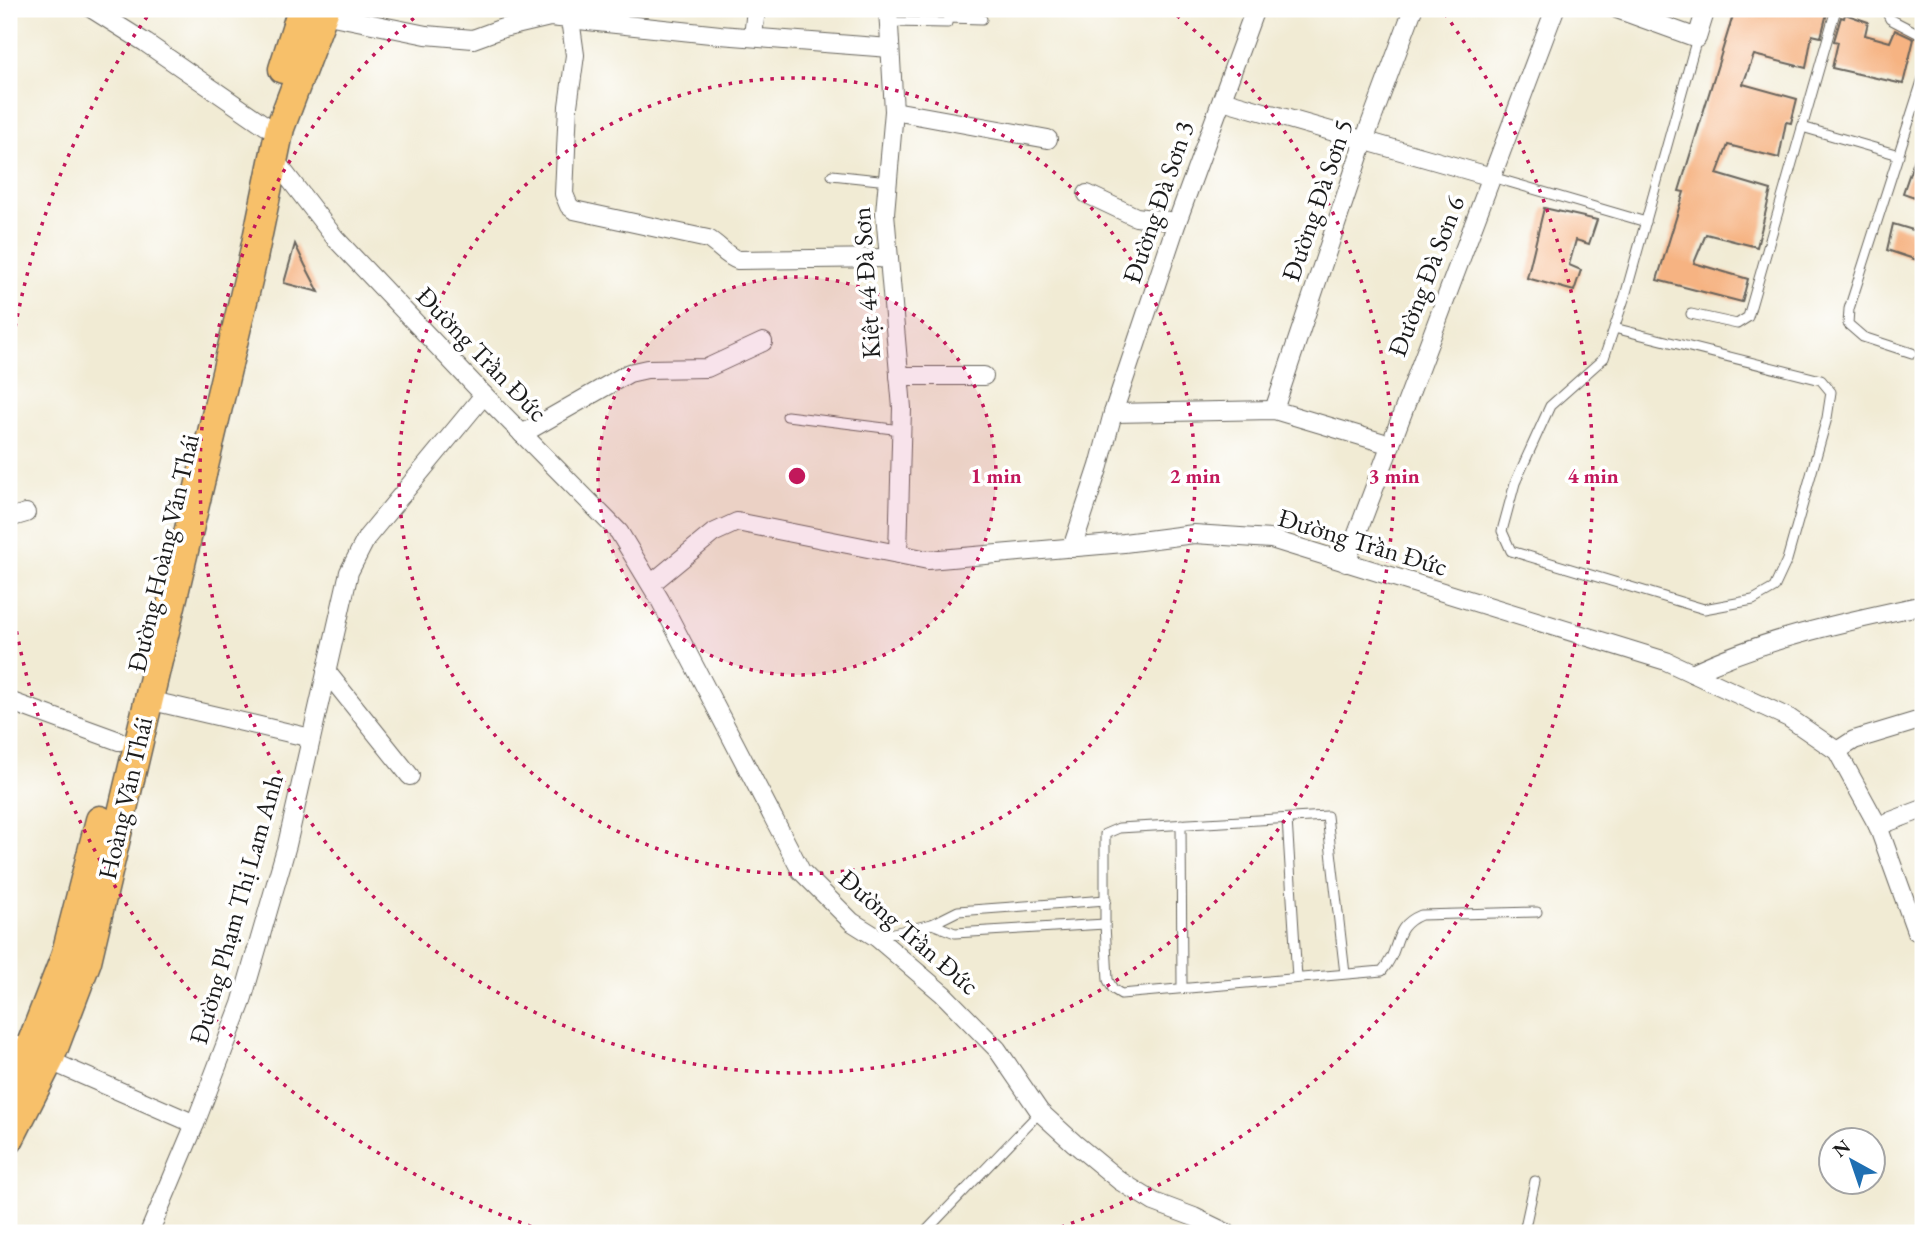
<svg xmlns="http://www.w3.org/2000/svg" width="1932" height="1242" viewBox="0 0 1932 1242" font-family="'EB Garamond',serif">
  <style>
    .building { fill: #f6b382 }
    .lines { fill: none; stroke-linecap: round; stroke-linejoin: round }
    .lane-casing { stroke: #67645c; stroke-width: 11 }
    .street-casing { stroke: #67645c; stroke-width: 20 }
    .primary-casing { stroke: #67645c; stroke-width: 31 }
    .lane { stroke: #fff; stroke-width: 9 }
    .street { stroke: #fff; stroke-width: 18 }
    .primary { stroke: #f7c06b; stroke-width: 28 }
    .ring { fill: none; stroke: #c2185b; stroke-width: 3.5; stroke-dasharray: 3.5 7 }
    .labels { text-anchor: middle; dominant-baseline: central; stroke-width: 7; stroke-linejoin: round; paint-order: stroke }
    .street-label { font-size: 26px; fill: #1c1c1c; stroke: #fff }
    .centre { fill: #c2185b; stroke: #fff; stroke-width: 3.5 }
    .ring-label { font-size: 21px; text-anchor: middle; font-weight: bold; fill: #c2185b; stroke: #fff; stroke-width: 7; stroke-linejoin: round; paint-order: stroke }
  </style>
  <rect width="100%" height="100%" fill="#fff"/>
  <filter id="ink" filterUnits="userSpaceOnUse"><feTurbulence type="fractalNoise" baseFrequency=".0143" numOctaves="2"/><feDisplacementMap in="SourceGraphic" scale="14" xChannelSelector="R" yChannelSelector="G"/><feConvolveMatrix kernelMatrix="1 2 1 2 8 2 1 2 1" color-interpolation-filters="sRGB"/></filter>
  <filter id="wash" filterUnits="userSpaceOnUse"><feTurbulence type="fractalNoise" baseFrequency=".00686" numOctaves="4" result="noise"/><feDisplacementMap in="SourceGraphic" scale="28" xChannelSelector="R" yChannelSelector="G"/><feGaussianBlur stdDeviation="1.57" result="paint"/><feColorMatrix in="noise" values="0 0 0 0 0 0 0 0 0 0 0 0 0 0 0 0 0 1.4 0 .05"/><feComposite in="paint" operator="in"/></filter>
  <g filter="url(#wash)">
    <rect width="100%" height="100%" fill="#f1ebd4"/>
    <g id="blocks">
      <!-- building -->
      <g class="building">
        <path d="M1735 9H1812L1827 13 1821 37 1812 35 1806 68 1754 55 1743 84 1797 99 1791 123 1786 122 1779 158 1728 145 1717 174 1771 190 1757 247 1706 234 1694 263 1748 279 1742 302 1657 280 1684 192 1679 191Z"/>
        <path d="M1845 14 1868 22 1865 35 1890 42 1895 30 1914 39 1903 84 1832 68 1838 42 1834 41 1841 17 1844 18Z"/>
        <path d="M1921 141 1923 142V200L1903 193Z"/>
        <path d="M1544 208 1597 220 1589 244 1576 240 1569 265 1581 270 1574 291 1527 278Z"/>
        <path d="M1893 224 1923 233V262L1887 250Z"/>
        <path d="M295 244 305 265 319 292 284 283Z"/>
      </g>
    </g>
  </g>
  <g filter="url(#ink)">
    <use href="#blocks" fill-opacity="0" stroke="#67645c" stroke-width="2"/>
    <g class="lines">
      <defs>
        <g id="lane">
          <path d="M1885 9 1890 19 1923 36"/>
          <path d="M889 22 947 23 948 18 982 19"/>
          <path d="M1802 127 1899 155"/>
          <path d="M832 175 888 181"/>
          <path d="M1492 177 1646 222"/>
          <path d="M1691 314 1737 324 1748 317 1836 9"/>
          <path d="M1614 328 1821 380 1831 392 1827 418 1787 560 1774 588 1753 600 1704 609 1511 551 1502 531 1515 483 1550 406 1604 358 1625 296 1697 38"/>
          <path d="M1912 353 1863 337 1848 324 1849 309 1923 78"/>
          <path d="M787 416 901 430"/>
          <path d="M1287 819 1297 978"/>
          <path d="M1181 824 1182 988"/>
          <path d="M1105 924 955 933 932 924 958 911 1106 900"/>
          <path d="M876 937 932 924"/>
          <path d="M1345 974 1327 816 1119 828 1105 834V924L1108 980 1113 989 1121 994 1382 971C1402 949 1391 927 1421 915L1537 912"/>
          <path d="M924 1233 1040 1112"/>
          <path d="M1520 1233 1525 1227 1535 1181"/>
        </g>
        <g id="street">
          <path d="M92 9 146 43 266 126"/>
          <path d="M888 9 894 111 885 213 902 408 898 554"/>
          <path d="M1617 9 1697 38 1706 9"/>
          <path d="M323 14 426 35 473 39 503 28 550 17 720 35 890 48"/>
          <path d="M570 19 575 55 568 106 564 194 569 206 574 210 708 239C719 245 727 257 738 260L889 258"/>
          <path d="M753 37 756 9"/>
          <path d="M1222 100 1492 177"/>
          <path d="M894 111 1048 139"/>
          <path d="M9 154V158"/>
          <path d="M274 159 335 238 484 395 619 532 660 600 801 871 852 922 876 937 943 994 997 1049 1040 1112 1074 1143 1120 1181 1154 1202 1194 1217 1227 1233"/>
          <path d="M1087 194 1136 217 1177 222"/>
          <path d="M899 376H984"/>
          <path d="M1274 410 1364 141 1413 9"/>
          <path d="M1113 413 1274 410 1391 445"/>
          <path d="M522 434 629 373 647 369 707 368 763 342"/>
          <path d="M9 518 26 513"/>
          <path d="M1072 548 1099 466 1113 413 1177 222 1255 9"/>
          <path d="M1346 563 1555 9"/>
          <path d="M651 584 713 533 737 522 928 560 1124 543 1194 534 1271 539 1666 661 1789 718 1837 751 1878 826 1923 809"/>
          <path d="M326 671 410 776"/>
          <path d="M1692 673C1761 640 1839 623 1914 607L1923 608"/>
          <path d="M148 700 311 738"/>
          <path d="M9 701 119 741"/>
          <path d="M1837 751 1854 740 1920 720"/>
          <path d="M1878 826 1916 931"/>
          <path d="M9 1043 195 1124"/>
          <path d="M149 1233 195 1124 241 1004 287 845 349 572 367 537 484 395"/>
        </g>
        <g id="primary">
          <path d="M283 69 302 9"/>
          <path d="M9 1092 28 1052 65 957 100 820"/>
          <path d="M9 1140 49 1061 87 961 252 263 280 128 325 9"/>
        </g>
      </defs>
      <!-- lane casing -->
      <use href="#lane" class="lane-casing"/>
      <!-- street casing -->
      <use href="#street" class="street-casing"/>
      <!-- primary casing -->
      <use href="#primary" class="primary-casing"/>
      <!-- lane -->
      <use href="#lane" class="lane"/>
      <!-- street -->
      <use href="#street" class="street"/>
      <!-- primary -->
      <use href="#primary" class="primary"/>
    </g>
  </g>
  <!-- distance rings -->
  <circle cx="797" cy="476" r="199" fill="#c2185b" fill-opacity=".12"/>
  <g class="ring">
    <circle cx="797" cy="476" r="199"/>
    <circle cx="797" cy="476" r="398"/>
    <path d="M1169 9A597 597 0 1 1 425 9"/>
    <path d="M551 1233A796 796 0 0 1 10 594M10 358A796 796 0 0 1 149 14M1445 14A796 796 0 0 1 1043 1233"/>
  </g>
  <g class="labels">
    <!-- street labels -->
    <g class="street-label">
      <text transform="translate(1317 200) rotate(-71)">Đường Đà Sơn 5</text>
      <text transform="translate(1158 202) rotate(-71)">Đường Đà Sơn 3</text>
      <text transform="translate(1426 276) rotate(-69)">Đường Đà Sơn 6</text>
      <text transform="translate(866 283) rotate(-94)">Kiệt 44 Đà Sơn</text>
      <text transform="translate(482 354) rotate(46)">Đường Trần Đức</text>
      <text transform="translate(1363 542) rotate(17)">Đường Trần Đức</text>
      <text transform="translate(163 553) rotate(-77)">Đường Hoàng Văn Thái</text>
      <text transform="translate(125 798) rotate(-77)">Hoàng Văn Thái</text>
      <text transform="translate(236 909) rotate(-74)">Đường Phạm Thị Lam Anh</text>
      <text transform="translate(909 932) rotate(41)">Đường Trần Đức</text>
    </g>
  </g>
  <circle cx="797" cy="476" r="10" class="centre"/>
  <g class="ring-label">
    <text x="996" y="483">1 min</text>
    <text x="1195" y="483">2 min</text>
    <text x="1394" y="483">3 min</text>
    <text x="1593" y="483">4 min</text>
  </g>
  <!-- margin -->
  <rect width="1932" height="1242" fill="none" stroke="#fff" stroke-width="35"/>
  <!-- north arrow -->
  <g transform="translate(1852 1161) rotate(320)"><circle r="33" fill="#ffffff" stroke="#a4a4a4" stroke-width="2"/>
  <path d="M0-5L12 26L0 18L-12 26Z" fill="#1f6fb2"/>
  <text y="-10" font-size="19" font-weight="bold" text-anchor="middle" fill="#1c1c1c">N</text>
  </g>
</svg>
